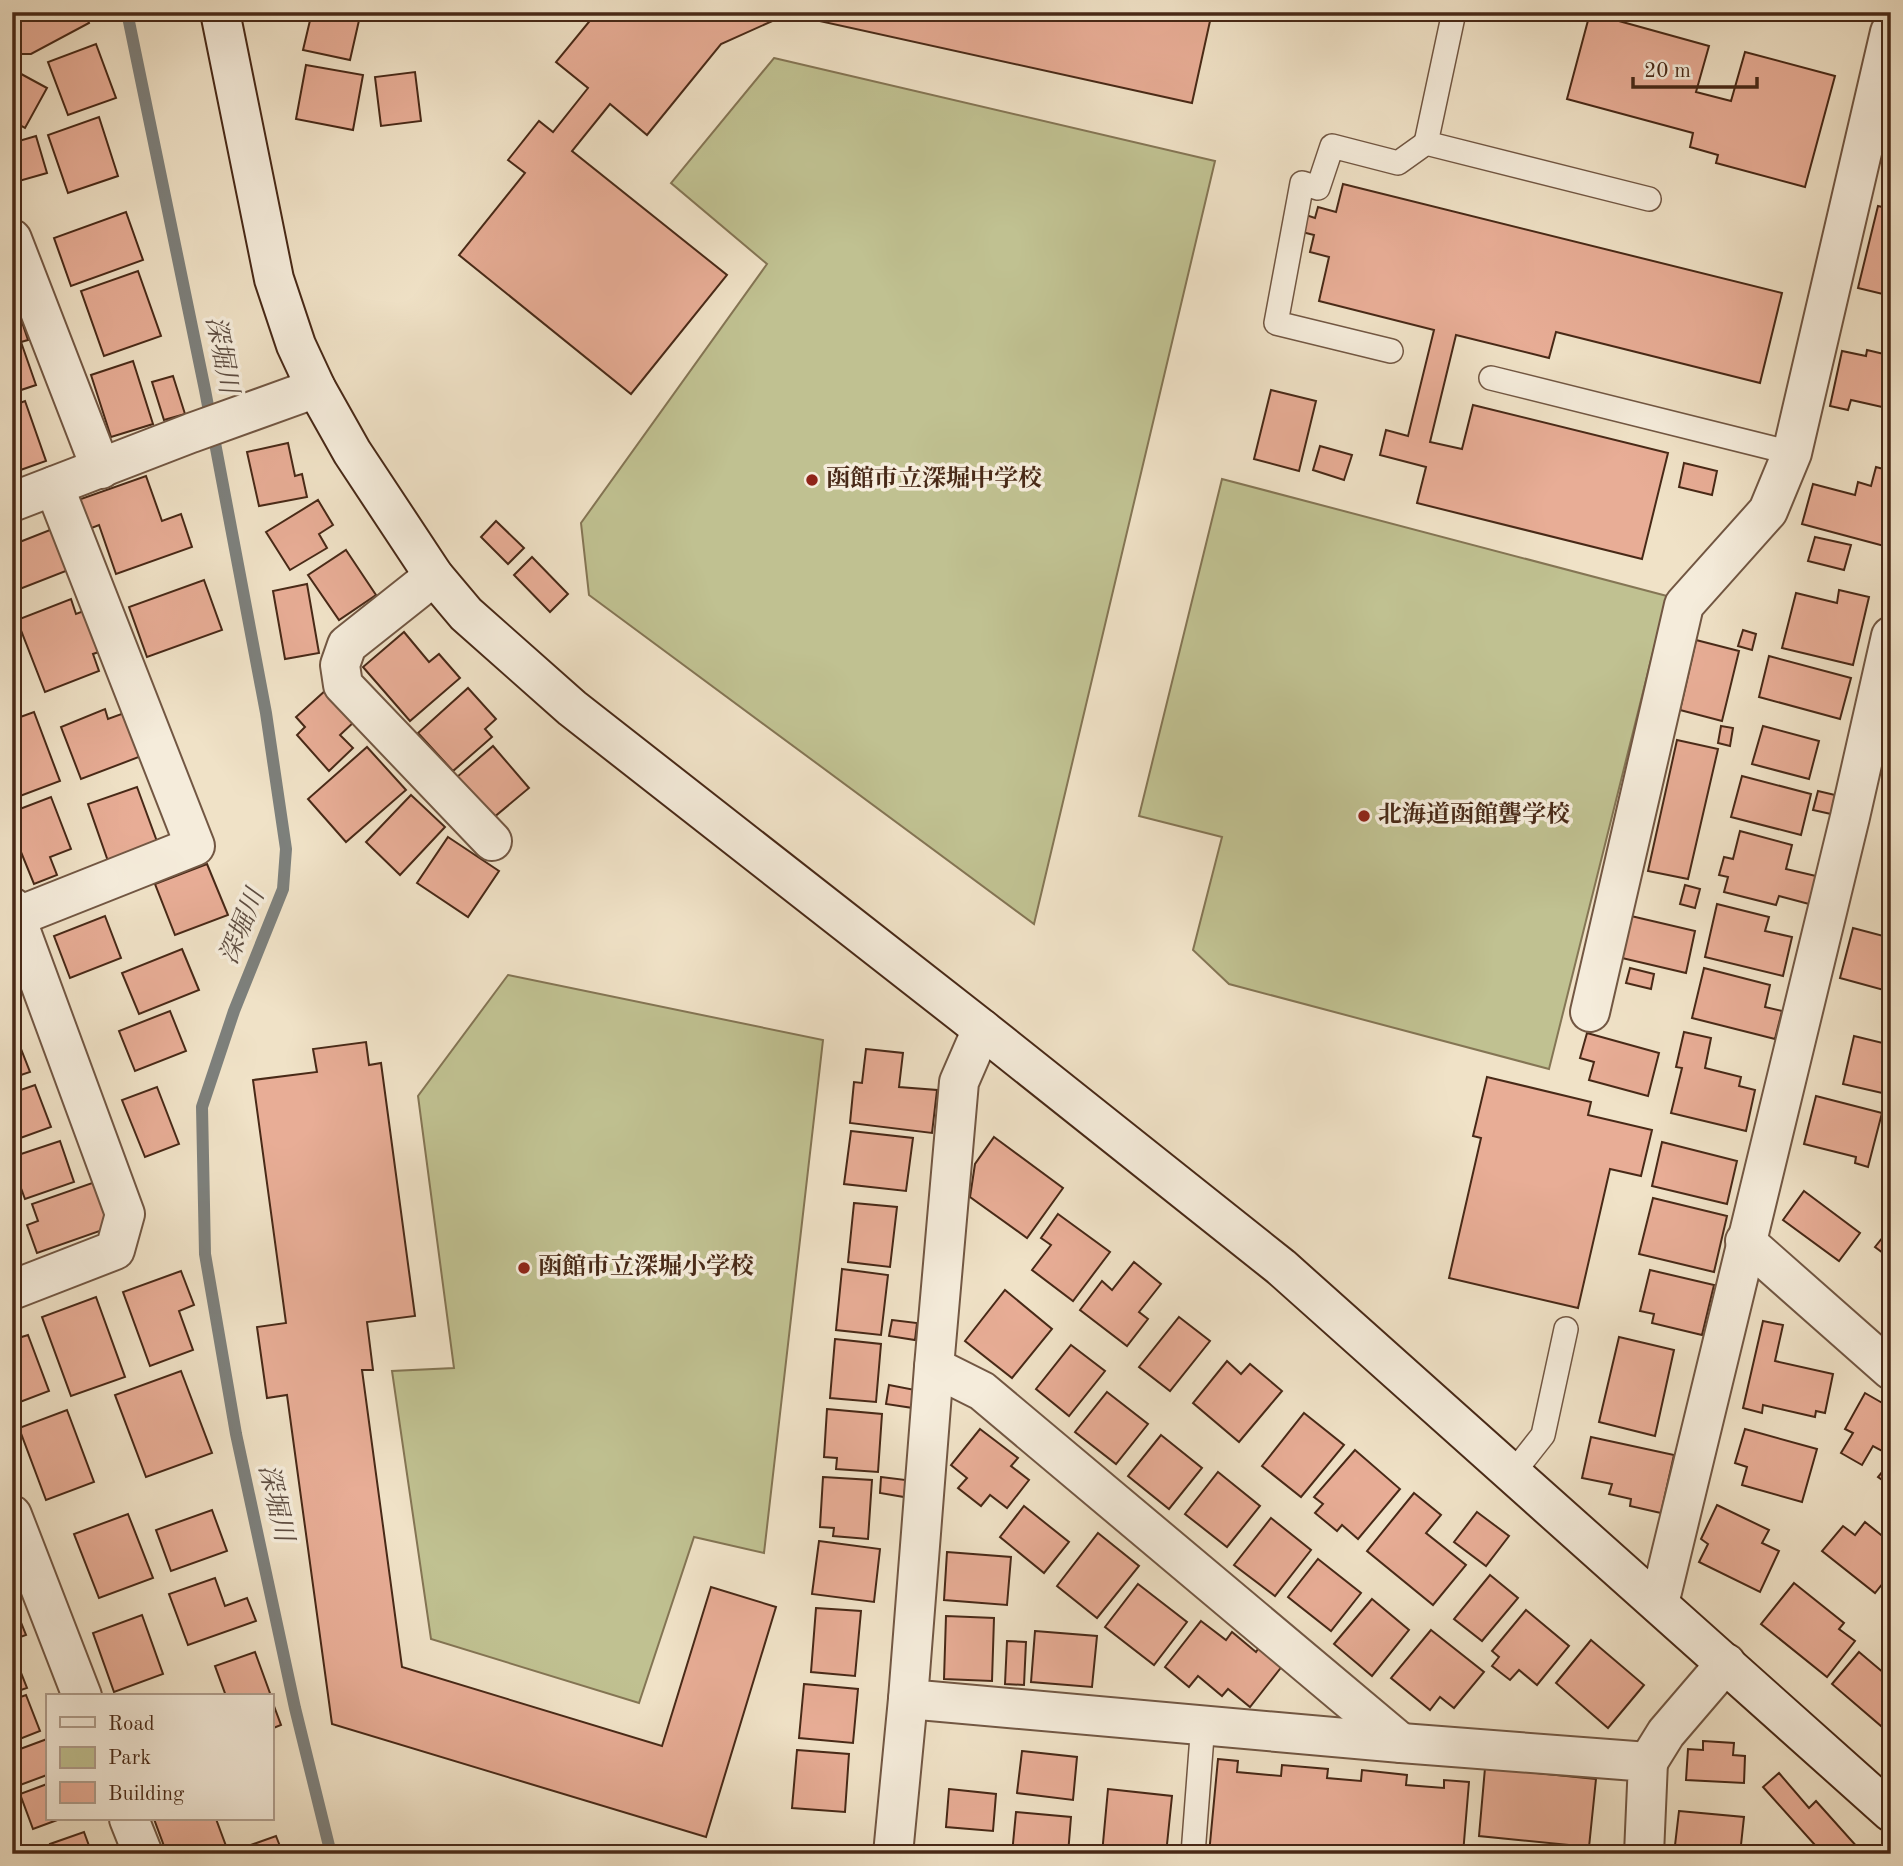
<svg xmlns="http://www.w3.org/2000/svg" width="1903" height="1866" viewBox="0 0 1903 1866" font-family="'Old Standard TT','Noto Serif JP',serif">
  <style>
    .green { fill: #c0c191; stroke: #847554; stroke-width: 2 }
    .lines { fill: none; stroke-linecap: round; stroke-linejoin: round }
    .stream { stroke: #7d807c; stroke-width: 12 }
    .building { fill: #e8ad96; stroke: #482917; stroke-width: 2 }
    .lane-casing { stroke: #725743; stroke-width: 26 }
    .street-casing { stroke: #725743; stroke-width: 42 }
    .secondary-casing { stroke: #482917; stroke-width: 42 }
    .lane { stroke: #f5ecdb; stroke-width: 23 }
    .street { stroke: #f5ecdb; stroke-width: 38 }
    .secondary { stroke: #f5ecdb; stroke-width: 38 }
    .poi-dot { fill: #8f2418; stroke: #f5ecdb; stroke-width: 2.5 }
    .labels { text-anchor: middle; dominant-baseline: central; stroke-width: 7; stroke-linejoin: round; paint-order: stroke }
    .poi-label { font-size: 24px; font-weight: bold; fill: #482917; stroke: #f5ecdb; text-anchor: start }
    .water-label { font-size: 26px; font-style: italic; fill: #5e4d41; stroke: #f5ecdb }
  </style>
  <rect width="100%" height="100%" fill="#f0e2c7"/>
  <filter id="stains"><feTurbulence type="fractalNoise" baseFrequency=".00286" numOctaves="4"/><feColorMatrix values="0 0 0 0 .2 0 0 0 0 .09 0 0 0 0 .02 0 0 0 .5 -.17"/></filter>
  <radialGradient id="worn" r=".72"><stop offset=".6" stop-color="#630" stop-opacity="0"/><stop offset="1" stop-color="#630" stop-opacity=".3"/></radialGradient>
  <!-- green -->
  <g class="green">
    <path d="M774 58 1215 161 1034 924 589 595 581 523 767 264 671 183Z"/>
    <path d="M1222 479 1667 596 1549 1069 1229 984 1193 950 1222 837 1139 816Z"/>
    <path d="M508 975 823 1040 764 1553 694 1537 639 1703 431 1639 392 1371 454 1368 418 1096Z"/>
  </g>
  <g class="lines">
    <!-- stream -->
    <path class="stream" d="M127 12 205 390 266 713 286 849 283 889 234 1011 202 1107 205 1254 236 1434 295 1708 331 1854"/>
  </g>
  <!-- building -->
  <g class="building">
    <path d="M13 12H85L89 23 31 54H12Z"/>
    <path d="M312 12H344L360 16 350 60 303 50Z"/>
    <path d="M597 12H1212L1192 103 788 14 721 44 647 135 610 104 572 151 727 275 631 394 459 255 525 173 508 160 539 121 553 132 588 88 556 62Z"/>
    <path d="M1590 13 1709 46 1696 92 1731 101 1745 52 1835 76 1805 187 1716 163 1718 155 1690 147 1693 133 1567 99Z"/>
    <path d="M96 44 116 98 68 115 48 62Z"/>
    <path d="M306 65 363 75 353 130 296 119Z"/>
    <path d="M12 69 47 88 25 128 12 121Z"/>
    <path d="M415 72 421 121 381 126 375 77Z"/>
    <path d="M99 117 118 176 68 193 48 135Z"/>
    <path d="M36 136 47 173 12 183V143Z"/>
    <path d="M1343 184 1782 293 1760 383 1556 332 1549 358 1456 335 1430 442 1462 449 1473 405 1668 453 1642 559 1417 503 1426 467 1380 455 1386 430 1408 436 1434 330 1319 301 1329 257 1310 252 1314 235 1302 232 1306 215 1315 218 1318 207 1336 212Z"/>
    <path d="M1878 206 1891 209V296L1858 288Z"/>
    <path d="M126 212 143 260 71 286 54 238Z"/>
    <path d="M138 271 161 336 104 356 81 291Z"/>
    <path d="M20 316 28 340 21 342 36 385 12 393V318Z"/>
    <path d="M1867 350 1888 355 1886 361 1891 362V409L1851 400 1848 410 1830 406 1842 351 1866 356Z"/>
    <path d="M133 361 153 424 111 437 91 375Z"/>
    <path d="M173 376 185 414 164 420 152 382Z"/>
    <path d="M1271 390 1316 401 1299 471 1254 459Z"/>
    <path d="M25 401 46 461 12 473V406Z"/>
    <path d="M288 443 295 476 302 474 307 497 259 506 247 452Z"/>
    <path d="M1320 446 1352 455 1344 480 1313 470Z"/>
    <path d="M1684 463 1717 471 1712 495 1679 487Z"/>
    <path d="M1876 467 1891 471V537L1888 547 1802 524 1813 484 1855 495 1858 482 1871 486Z"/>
    <path d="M146 476 162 521 181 514 192 547 116 574 99 525 89 529 78 500Z"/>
    <path d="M318 500 333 525 319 534 327 548 290 570 266 532Z"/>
    <path d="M496 521 524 548 508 564 481 537Z"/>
    <path d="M55 528 71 569 12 592V545Z"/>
    <path d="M1815 537 1851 545 1844 570 1808 561Z"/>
    <path d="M346 550 376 595 339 620 308 575Z"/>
    <path d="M532 557 568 594 550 612 514 575Z"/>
    <path d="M204 580 222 630 147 657 129 607Z"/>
    <path d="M307 584 319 653 285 659 273 591Z"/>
    <path d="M1839 590 1869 597 1853 665 1782 648 1796 593 1837 603Z"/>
    <path d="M71 599 76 614 89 609 105 650 93 654 99 671 45 692 17 620Z"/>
    <path d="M1743 630 1756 634 1752 650 1738 646Z"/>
    <path d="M404 632 429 662 439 654 460 678 410 721 363 667Z"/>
    <path d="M1696 640 1739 651 1722 721 1680 710Z"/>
    <path d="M1769 656 1851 678 1840 719 1759 697Z"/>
    <path d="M468 688 496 719 485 729 492 737 453 771 418 733Z"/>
    <path d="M326 690 355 721 340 735 353 748 329 771 297 735 305 727 296 717Z"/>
    <path d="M105 709 108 719 127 712 144 755 81 779 61 727Z"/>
    <path d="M34 712 60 781 12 799V720Z"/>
    <path d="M1721 726 1733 728 1730 746 1718 743Z"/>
    <path d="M1763 726 1819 741 1809 779 1752 764Z"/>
    <path d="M1677 740 1718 749 1688 879 1648 871Z"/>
    <path d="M493 746 529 788 493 818 457 777Z"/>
    <path d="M367 747 406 790 346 842 308 799Z"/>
    <path d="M1742 776 1811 794 1801 835 1731 817Z"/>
    <path d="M137 787 159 847 109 864 88 804Z"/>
    <path d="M1818 791 1835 795 1831 814 1813 810Z"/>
    <path d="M411 795 445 827 400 875 366 842Z"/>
    <path d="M51 797 71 849 50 857 57 875 34 884 12 830V812Z"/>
    <path d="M1740 831 1792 845 1786 869 1816 876 1809 904 1779 896 1776 905 1724 892 1728 877 1719 875 1724 857 1733 859Z"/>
    <path d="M448 837 499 871 468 917 417 883Z"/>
    <path d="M207 864 228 915 175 935 155 884Z"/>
    <path d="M1685 885 1700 889 1695 908 1680 904Z"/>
    <path d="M1717 904 1769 917 1765 931 1792 937 1783 976 1705 957Z"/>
    <path d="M105 916 121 958 70 978 54 936Z"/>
    <path d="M1631 916 1695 931 1686 973 1622 958Z"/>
    <path d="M1853 928 1891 938V992L1840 978Z"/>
    <path d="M182 949 199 990 139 1014 122 973Z"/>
    <path d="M1630 968 1654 974 1651 989 1626 983Z"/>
    <path d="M1704 968 1770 985 1765 1007 1782 1011 1775 1039 1692 1018Z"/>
    <path d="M170 1011 186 1051 135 1071 119 1031Z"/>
    <path d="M12 1026 30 1072 12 1078Z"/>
    <path d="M1684 1032 1711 1038 1705 1068 1741 1077 1739 1086 1755 1090 1746 1131 1671 1113 1682 1068 1676 1067Z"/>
    <path d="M1587 1033 1659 1053 1648 1096 1589 1080 1594 1062 1580 1058Z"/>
    <path d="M1854 1036 1891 1045V1095L1843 1084Z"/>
    <path d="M366 1042 369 1065 381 1063 415 1316 367 1322 373 1370H362L402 1667 662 1746 711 1587 776 1607 706 1837 332 1724 287 1395 267 1398 257 1327 286 1323 253 1080 317 1072 313 1049Z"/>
    <path d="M866 1049 903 1053 899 1087 937 1090 932 1133 850 1123 854 1082 862 1083Z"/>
    <path d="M1487 1077 1591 1102 1588 1115 1652 1130 1641 1176 1610 1169 1578 1308 1449 1278 1481 1138 1473 1136Z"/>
    <path d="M35 1085 51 1127 12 1141V1093Z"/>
    <path d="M157 1087 179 1144 145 1157 122 1100Z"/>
    <path d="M1816 1096 1882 1113 1868 1167 1855 1163 1856 1157 1804 1144Z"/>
    <path d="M851 1131 913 1138 906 1191 844 1184Z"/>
    <path d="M994 1137 1063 1188 1027 1238 970 1197 975 1164Z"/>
    <path d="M60 1141 74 1182 25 1199 12 1164V1157Z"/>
    <path d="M1662 1142 1737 1161 1727 1204 1652 1186Z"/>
    <path d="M98 1181 114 1226 37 1253 27 1225 38 1221 32 1204Z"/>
    <path d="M1804 1191 1860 1233 1839 1261 1783 1220Z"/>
    <path d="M1653 1198 1727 1216 1714 1272 1639 1254Z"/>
    <path d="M854 1203 897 1207 890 1267 848 1262Z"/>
    <path d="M1058 1214 1110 1252 1073 1301 1032 1270 1051 1245 1041 1238Z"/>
    <path d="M1891 1227V1259L1875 1247Z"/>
    <path d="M1134 1262 1161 1284 1139 1312 1148 1319 1127 1346 1080 1310 1102 1281 1112 1290Z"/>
    <path d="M842 1269 888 1275 881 1335 836 1330Z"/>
    <path d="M1650 1270 1714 1285 1702 1335 1652 1323 1654 1314 1640 1311Z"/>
    <path d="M181 1271 194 1305 179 1311 193 1350 150 1366 123 1292Z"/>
    <path d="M1005 1290 1052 1329 1012 1378 965 1341Z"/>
    <path d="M96 1297 125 1377 71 1396 42 1317Z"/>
    <path d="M1179 1317 1210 1341 1170 1391 1139 1367Z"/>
    <path d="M892 1320 917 1323 915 1340 889 1336Z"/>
    <path d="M1763 1321 1783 1325 1775 1361 1833 1374 1825 1413 1816 1411 1815 1417 1763 1405 1762 1413 1743 1408Z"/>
    <path d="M28 1335 49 1391 12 1405V1340Z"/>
    <path d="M1619 1337 1674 1350 1655 1436 1599 1422Z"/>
    <path d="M835 1339 881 1344 876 1402 830 1398Z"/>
    <path d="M1071 1345 1105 1371 1069 1416 1036 1389Z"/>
    <path d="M1227 1361 1241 1374 1250 1364 1282 1391 1239 1442 1193 1403Z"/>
    <path d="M181 1371 212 1453 146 1477 115 1395Z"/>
    <path d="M889 1385 915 1390 913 1408 886 1404Z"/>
    <path d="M1107 1392 1148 1424 1116 1464 1075 1432Z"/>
    <path d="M1865 1393 1891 1408V1440L1884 1452 1873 1446 1862 1465 1841 1453 1853 1433 1845 1429Z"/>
    <path d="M827 1409 882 1414 878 1472 836 1469 837 1458 824 1457Z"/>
    <path d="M67 1410 94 1482 46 1500 19 1428Z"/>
    <path d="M1304 1413 1344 1445 1301 1497 1262 1466Z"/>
    <path d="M980 1429 1018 1458 1011 1466 1029 1480 1007 1508 990 1495 981 1506 958 1488 967 1478 951 1465Z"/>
    <path d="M1745 1429 1817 1449 1802 1502 1742 1485 1747 1467 1735 1463Z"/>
    <path d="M1161 1435 1202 1468 1169 1509 1128 1476Z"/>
    <path d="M1591 1437 1674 1455 1661 1513 1630 1506 1631 1499 1609 1494 1612 1484 1582 1478Z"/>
    <path d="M1355 1450 1400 1489 1358 1539 1342 1525 1337 1531 1315 1513 1323 1504 1314 1497Z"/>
    <path d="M1891 1461V1486L1878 1477Z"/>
    <path d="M1218 1472 1260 1506 1227 1547 1185 1514Z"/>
    <path d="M823 1477 872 1480 868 1539 833 1536 834 1528 820 1527Z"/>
    <path d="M881 1477 906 1480 904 1497 880 1493Z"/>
    <path d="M1414 1493 1441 1515 1426 1533 1466 1565 1433 1605 1367 1551Z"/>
    <path d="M1717 1505 1769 1530 1762 1543 1779 1551 1760 1592 1699 1562 1708 1544 1701 1539Z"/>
    <path d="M1024 1506 1069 1542 1044 1573 1000 1537Z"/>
    <path d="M212 1510 227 1551 171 1571 156 1530Z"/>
    <path d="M1477 1512 1509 1536 1486 1566 1454 1542Z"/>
    <path d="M128 1514 153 1578 99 1598 74 1534Z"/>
    <path d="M1271 1518 1311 1550 1275 1596 1234 1565Z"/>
    <path d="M1865 1522 1891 1543V1573L1875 1593 1822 1551 1843 1526 1855 1535Z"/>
    <path d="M1098 1533 1139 1566 1097 1618 1057 1586Z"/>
    <path d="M819 1541 880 1549 874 1602 812 1594Z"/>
    <path d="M947 1552 1011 1557 1007 1605 944 1600Z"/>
    <path d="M1318 1559 1361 1593 1331 1631 1288 1597Z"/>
    <path d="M1490 1575 1518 1598 1482 1641 1454 1619Z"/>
    <path d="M215 1578 225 1606 247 1598 256 1621 188 1645 169 1594Z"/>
    <path d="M1794 1583 1844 1623 1839 1629 1855 1641 1827 1677 1761 1624Z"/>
    <path d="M1138 1584 1187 1622 1154 1665 1105 1627Z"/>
    <path d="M1372 1599 1409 1630 1372 1676 1334 1644Z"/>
    <path d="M816 1608 861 1611 855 1676 811 1672Z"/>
    <path d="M16 1610 26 1635 12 1640V1612Z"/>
    <path d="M1526 1610 1569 1646 1537 1685 1519 1670 1510 1680 1492 1666 1499 1657 1492 1651Z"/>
    <path d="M142 1615 163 1674 114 1692 93 1633Z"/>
    <path d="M946 1616 994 1618 992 1681 944 1679Z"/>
    <path d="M1201 1621 1226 1640 1232 1632 1256 1652 1260 1646 1283 1665 1250 1707 1228 1689 1222 1696 1198 1676 1189 1687 1165 1667Z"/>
    <path d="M1431 1630 1484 1672 1454 1708 1440 1697 1430 1710 1391 1678Z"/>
    <path d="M1035 1631 1097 1636 1092 1687 1031 1682Z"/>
    <path d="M1591 1640 1644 1685 1608 1728 1556 1683Z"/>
    <path d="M1007 1641 1026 1642 1024 1685 1005 1684Z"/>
    <path d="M12 1650 27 1688 12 1693Z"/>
    <path d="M255 1652 271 1696H226L215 1666Z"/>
    <path d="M1859 1652 1891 1679V1715L1881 1726 1832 1684Z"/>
    <path d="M804 1684 858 1689 853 1743 799 1738Z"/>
    <path d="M26 1695 40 1731 12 1742V1700Z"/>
    <path d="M271 1698 281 1725 271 1729Z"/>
    <path d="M47 1739V1775L12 1788V1752Z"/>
    <path d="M1703 1741 1734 1743 1733 1755 1745 1756 1744 1783 1686 1780 1688 1749 1703 1750Z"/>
    <path d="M797 1750 849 1754 845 1812 792 1808Z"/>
    <path d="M1022 1751 1077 1757 1073 1800 1017 1793Z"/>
    <path d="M1218 1759 1238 1761 1237 1772 1281 1776 1282 1765 1328 1769 1327 1778 1361 1781 1362 1770 1407 1775 1406 1785 1444 1788V1780L1469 1782 1463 1854H1209Z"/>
    <path d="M1485 1768 1596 1779 1589 1847 1479 1836Z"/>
    <path d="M1779 1773 1809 1808 1816 1801 1859 1849 1854 1854H1823L1763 1787Z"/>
    <path d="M47 1784V1819H60L33 1829 20 1794Z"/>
    <path d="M949 1789 996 1794 993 1831 946 1827Z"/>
    <path d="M1108 1789 1172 1796 1166 1854H1102Z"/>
    <path d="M1679 1811 1744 1817 1740 1854H1674Z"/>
    <path d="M1016 1812 1071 1817 1068 1854H1012Z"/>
    <path d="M154 1819H216L229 1854H167Z"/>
    <path d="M84 1832 92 1854H53L50 1844Z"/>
    <path d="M276 1836 283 1854H238L237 1850Z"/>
  </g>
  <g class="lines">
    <defs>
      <g id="lane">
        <path d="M1454 12 1426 143 1649 199"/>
        <path d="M1391 351 1276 323 1302 183 1318 188 1332 146 1398 163 1426 143"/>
        <path d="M1491 378 1792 453"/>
        <path d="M1513 1473 1543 1435 1566 1329"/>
        <path d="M1193 1854 1203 1723"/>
      </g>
      <g id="street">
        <path d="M12 239 101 469"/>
        <path d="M12 502 191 433 316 388"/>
        <path d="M434 576 347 645 340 665 343 685 492 841"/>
        <path d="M12 907 125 1214 115 1250 12 1290"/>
        <path d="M16 917 195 846 54 486"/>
        <path d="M1590 1012 1684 605 1768 511 1792 453 1890 32"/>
        <path d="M982 1029 959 1082 934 1367 908 1699 1401 1743 1648 1762 1644 1854"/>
        <path d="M1745 1241 1891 1370"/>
        <path d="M934 1367 982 1391 1401 1743"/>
        <path d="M12 1515 82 1696"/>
        <path d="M1659 1604 1850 817 1891 636"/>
        <path d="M1648 1762 1666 1733 1726 1663"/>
        <path d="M129 1819 143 1854"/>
        <path d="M893 1854 908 1699"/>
      </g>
      <path id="secondary" d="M220 12 274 279 296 345 316 388 352 452 434 576 466 614 572 708 982 1029 1281 1267 1891 1812"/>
    </defs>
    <!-- lane casing -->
    <use href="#lane" class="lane-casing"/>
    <!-- street casing -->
    <use href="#street" class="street-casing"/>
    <!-- secondary casing -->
    <use href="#secondary" class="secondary-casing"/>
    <!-- lane -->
    <use href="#lane" class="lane"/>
    <!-- street -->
    <use href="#street" class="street"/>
    <!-- secondary -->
    <use href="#secondary" class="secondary"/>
  </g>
  <!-- markers -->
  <g class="poi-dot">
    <circle cx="812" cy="480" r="7"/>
    <circle cx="1364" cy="816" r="7"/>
    <circle cx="524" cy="1268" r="7"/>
  </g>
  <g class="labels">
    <!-- poi labels -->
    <g class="poi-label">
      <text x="826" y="480">函館市立深堀中学校</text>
      <text x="1378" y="816">北海道函館聾学校</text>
      <text x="538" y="1268">函館市立深堀小学校</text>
    </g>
    <!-- water labels -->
    <g class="water-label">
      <text transform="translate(221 355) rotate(79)">深堀川</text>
      <text transform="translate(243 927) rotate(-68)">深堀川</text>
      <text transform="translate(275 1503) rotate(77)">深堀川</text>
    </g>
  </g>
  <!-- margin -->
  <rect width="1903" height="1866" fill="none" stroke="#f0e2c7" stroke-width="42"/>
  <rect x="14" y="14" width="1875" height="1838" fill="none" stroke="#482917" stroke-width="3.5"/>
  <rect x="21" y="21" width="1861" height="1824" fill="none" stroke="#482917" stroke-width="2"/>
  <!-- legend -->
  <rect x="46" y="1694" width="228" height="126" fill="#f5ecdb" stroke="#b09e8d" stroke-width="2"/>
  <rect x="60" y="1717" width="35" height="10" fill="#f5ecdb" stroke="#b09e8d" stroke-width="2"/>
  <text x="108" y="1730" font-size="21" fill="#482917">Road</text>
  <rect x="60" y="1747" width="35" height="21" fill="#c0c191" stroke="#b09e8d" stroke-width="2"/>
  <text x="108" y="1764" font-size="21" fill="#482917">Park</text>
  <rect x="60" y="1782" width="35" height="21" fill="#e8ad96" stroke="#b09e8d" stroke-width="2"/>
  <text x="108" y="1800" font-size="21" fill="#482917">Building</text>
  <!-- scale -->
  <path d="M1633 77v10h124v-10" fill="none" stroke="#482917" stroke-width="3.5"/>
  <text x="1644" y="77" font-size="21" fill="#482917" stroke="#f5ecdb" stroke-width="5" paint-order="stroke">20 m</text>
  <rect width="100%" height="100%" filter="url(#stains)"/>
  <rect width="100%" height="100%" fill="url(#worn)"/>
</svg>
